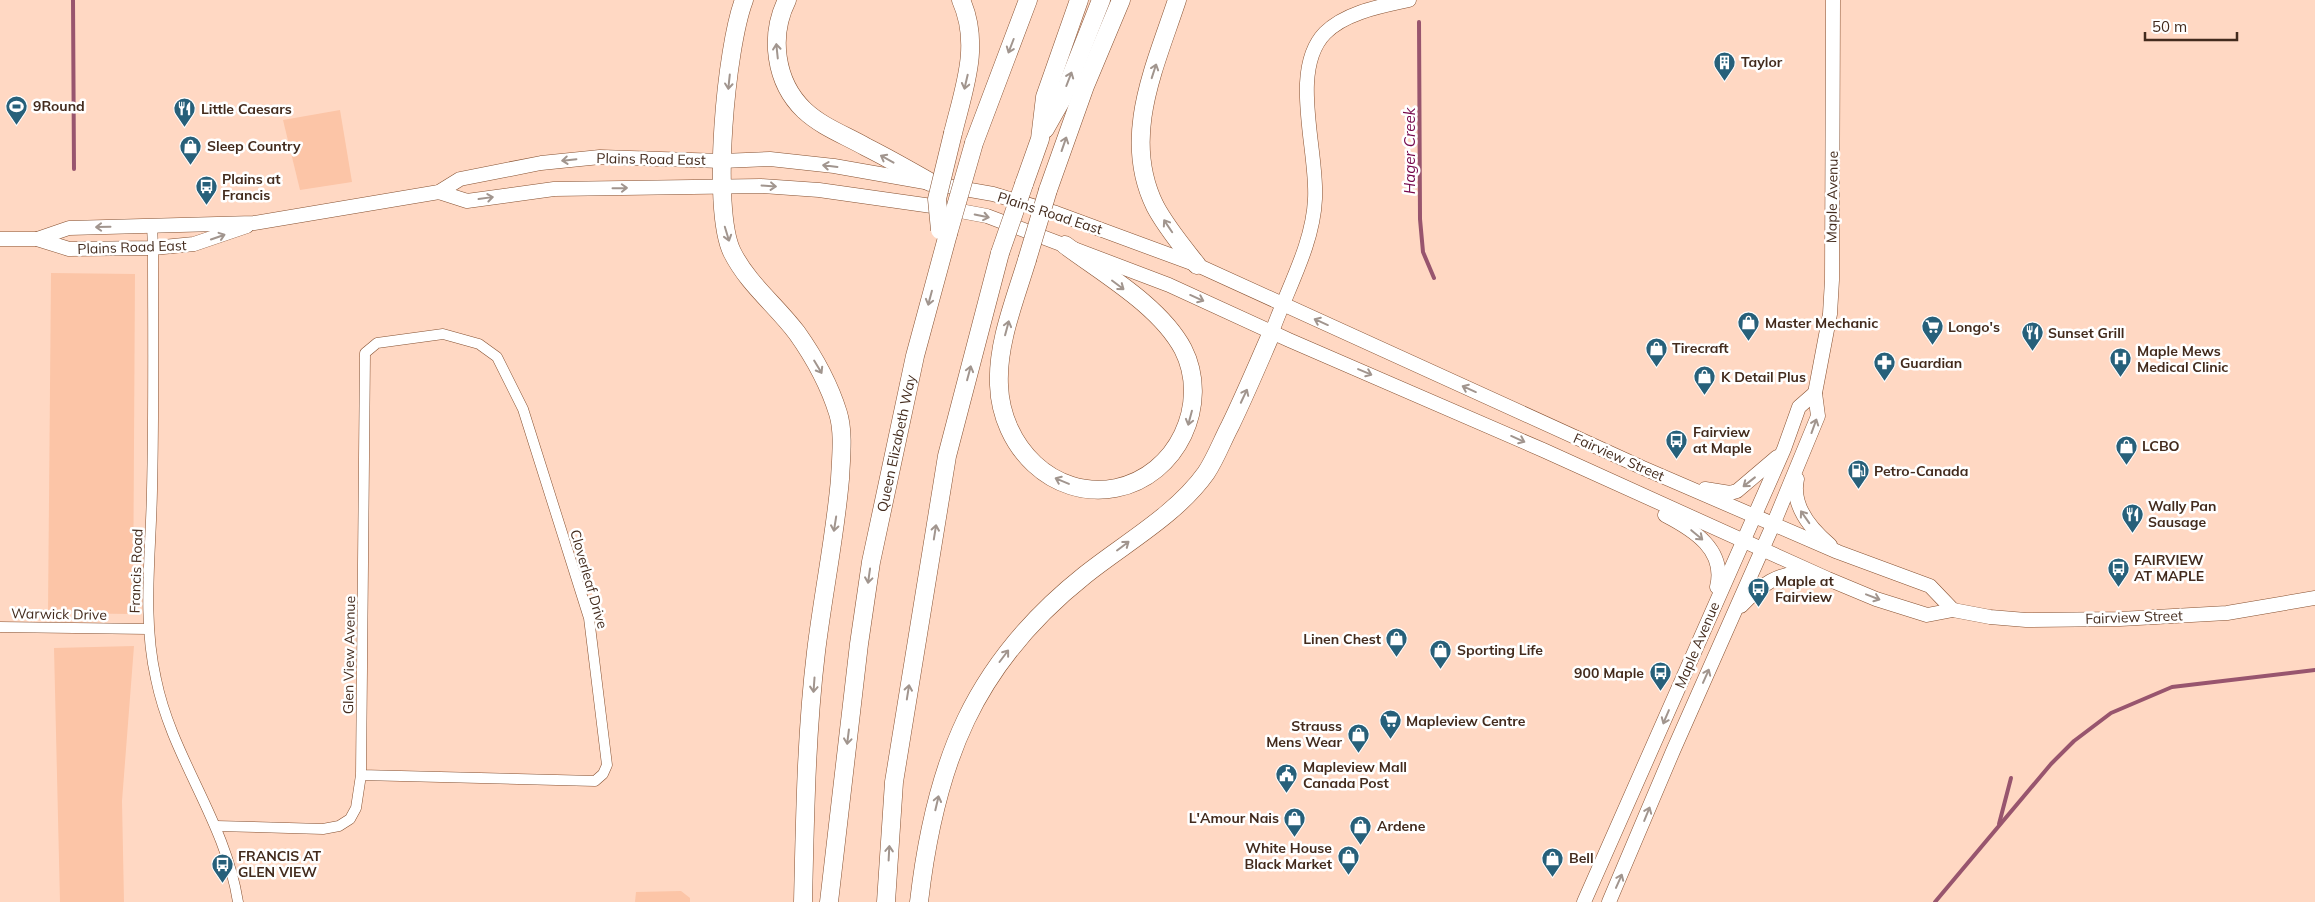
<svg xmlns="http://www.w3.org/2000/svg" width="2315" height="902" viewBox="0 0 2315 902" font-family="Mulish,sans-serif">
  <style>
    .green { fill: #fcc5a7 }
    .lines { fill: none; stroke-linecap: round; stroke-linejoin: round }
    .stream { stroke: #98556e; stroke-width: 4 }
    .minor-casing { stroke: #865030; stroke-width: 11 }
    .secondary-casing { stroke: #865030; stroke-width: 15 }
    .motorway-casing { stroke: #865030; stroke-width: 19 }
    .minor { stroke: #fff; stroke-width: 10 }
    .secondary { stroke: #fff; stroke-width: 14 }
    .motorway { stroke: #fff; stroke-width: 18 }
    .motorway-bridge-casing { stroke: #865030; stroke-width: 19; stroke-linecap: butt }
    .motorway-bridge { stroke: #fff; stroke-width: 18 }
    .oneway { stroke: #a1958e }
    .labels { text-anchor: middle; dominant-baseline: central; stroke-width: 5; stroke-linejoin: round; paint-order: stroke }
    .poi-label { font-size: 14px; font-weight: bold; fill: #432b1d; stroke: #fff; text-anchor: start }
    .street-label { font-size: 14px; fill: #432b1d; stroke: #fff }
    .water-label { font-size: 15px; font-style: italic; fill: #76094c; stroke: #fff }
  </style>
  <rect width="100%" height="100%" fill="#ffd8c3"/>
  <!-- green -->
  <g class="green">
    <path d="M340 110 352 182 300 190 283 120Z"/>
    <path d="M51 273 135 274 133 614 48 613Z"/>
    <path d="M134 646 122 801 124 902H60L54 648Z"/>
    <path d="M681 891 690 898V902H635L636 892Z"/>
  </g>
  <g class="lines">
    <!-- stream -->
    <g class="stream">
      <path d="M73 0 74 169"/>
      <path d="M1419 22 1420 219 1423 252 1434 278"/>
      <path d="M1999 824 2011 778"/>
      <path d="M1935 902 2051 764 2074 741 2111 713 2172 687 2315 670"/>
    </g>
    <defs>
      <g id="minor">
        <path d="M152 225 153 248C153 329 154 410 152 490 151 553 142 618 156 679 172 758 225 820 238 902"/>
        <path d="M0 627 148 629"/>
        <path d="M216 826 323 829 339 826 350 819 356 808 361 775 365 353 377 343 443 334 479 344 497 357 523 409 589 618 607 765 603 774 595 781 361 775"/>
      </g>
      <g id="secondary">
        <path d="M439 192 467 201 554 189 761 186 819 190 939 207 987 216 1169 285 1289 340 1543 450 1828 579 1876 599 1927 615 1953 610 1990 617 2026 620 2120 619 2227 613 2315 598"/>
        <path d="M0 239H37L69 249 153 248 194 244 247 226"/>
        <path d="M37 239 69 228 254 223 439 192 460 179 541 163 600 157 722 161 770 159 834 166 993 194 1056 213 1197 265 1643 468 1838 552 1930 586 1953 610"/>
        <path d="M1272 332C1287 289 1313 245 1315 199 1318 151 1289 70 1325 33 1346 12 1382 6 1409 0"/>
        <path d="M1797 479C1791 506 1811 529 1830 545"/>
        <path d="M1705 489 1730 493 1737 491 1777 457"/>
        <path d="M1665 515C1694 530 1726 550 1717 587"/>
        <path d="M1741 606C1759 587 1780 569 1808 575"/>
        <path d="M1584 902 1784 449 1799 407 1815 393"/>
        <path d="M1609 902 1673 751 1773 525 1818 416 1815 393 1830 314 1832 280 1833 0"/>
      </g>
      <g id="motorway">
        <path d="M744 0C726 47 711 208 732 252 748 284 776 305 797 333 814 357 829 384 838 413 844 432 841 458 840 479 835 537 823 594 816 652 806 735 805 819 803 902"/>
        <path d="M787 0C769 36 775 82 804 110 822 127 845 135 866 147 888 158 909 170 930 182"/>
        <path d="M1177 0C1155 67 1121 137 1155 206 1166 227 1182 246 1197 265"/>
        <path d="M1045 129 1062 99 1101 0"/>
        <path d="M953 133C964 88 981 45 961 0"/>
        <path d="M974 143 1028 0"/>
        <path d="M1024 184 1040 139 1045 97 1079 0"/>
        <path d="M1048 190 1085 86 1121 0"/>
        <path d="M1027 260C1015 300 997 343 999 385 1001 446 1052 500 1116 488 1177 476 1211 404 1183 349 1160 306 1104 274 1065 245"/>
        <path id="s1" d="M829 902 859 644 871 562 915 356 948 234"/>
        <path d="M886 902 894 782 947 456 1000 253"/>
        <path d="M919 902C935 763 973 664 1085 575 1125 543 1176 515 1206 473 1216 458 1222 441 1230 426 1245 395 1258 364 1272 332"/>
      </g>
    </defs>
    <!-- minor casing -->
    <use href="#minor" class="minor-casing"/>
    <!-- secondary casing -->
    <use href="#secondary" class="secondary-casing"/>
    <!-- motorway casing -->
    <use href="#motorway" class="motorway-casing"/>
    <!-- minor -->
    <use href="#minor" class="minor"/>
    <!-- secondary -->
    <use href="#secondary" class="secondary"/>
    <!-- motorway -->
    <use href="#motorway" class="motorway"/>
    <defs>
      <g id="motorway-bridge">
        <path d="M940 230 937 199 953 133"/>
        <path d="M948 234 974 143"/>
        <path d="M1000 253 1024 184"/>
        <path d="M1027 260 1048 190"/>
      </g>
    </defs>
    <!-- motorway-bridge casing -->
    <use href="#motorway-bridge" class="motorway-bridge-casing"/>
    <!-- motorway-bridge -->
    <use href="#motorway-bridge" class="motorway-bridge"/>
  </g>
  <!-- one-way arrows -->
  <defs><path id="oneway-shaft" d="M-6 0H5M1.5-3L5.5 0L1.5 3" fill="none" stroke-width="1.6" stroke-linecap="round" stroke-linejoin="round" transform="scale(1.25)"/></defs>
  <g class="oneway">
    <use href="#oneway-shaft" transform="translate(1011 46) rotate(111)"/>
    <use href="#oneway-shaft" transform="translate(777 51) rotate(-96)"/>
    <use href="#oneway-shaft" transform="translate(1154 71) rotate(-72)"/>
    <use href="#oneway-shaft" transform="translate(1069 79) rotate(-69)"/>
    <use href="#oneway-shaft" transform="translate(729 82) rotate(96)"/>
    <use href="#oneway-shaft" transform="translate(966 82) rotate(103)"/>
    <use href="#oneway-shaft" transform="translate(1064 144) rotate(-71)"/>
    <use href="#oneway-shaft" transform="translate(887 159) rotate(-151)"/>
    <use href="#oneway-shaft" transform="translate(569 160) rotate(174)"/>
    <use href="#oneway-shaft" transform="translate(830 166) rotate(-173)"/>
    <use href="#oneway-shaft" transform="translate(769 186) rotate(4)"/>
    <use href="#oneway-shaft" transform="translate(620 188) rotate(-1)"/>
    <use href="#oneway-shaft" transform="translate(486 198) rotate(-8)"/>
    <use href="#oneway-shaft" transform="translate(982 216) rotate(12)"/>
    <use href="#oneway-shaft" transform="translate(1168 226) rotate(-124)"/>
    <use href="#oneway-shaft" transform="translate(103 227) rotate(179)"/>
    <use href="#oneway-shaft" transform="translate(727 234) rotate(73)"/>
    <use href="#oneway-shaft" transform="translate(218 237) rotate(-19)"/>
    <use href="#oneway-shaft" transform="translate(1118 285) rotate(37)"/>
    <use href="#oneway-shaft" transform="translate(930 298) rotate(105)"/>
    <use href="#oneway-shaft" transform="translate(1197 298) rotate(24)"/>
    <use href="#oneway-shaft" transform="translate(1321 322) rotate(-156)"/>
    <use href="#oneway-shaft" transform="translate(1007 328) rotate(-75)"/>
    <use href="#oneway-shaft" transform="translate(818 367) rotate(59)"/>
    <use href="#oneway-shaft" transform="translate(1365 372) rotate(23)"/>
    <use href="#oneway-shaft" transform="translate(969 373) rotate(-75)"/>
    <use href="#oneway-shaft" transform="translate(1469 389) rotate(-156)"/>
    <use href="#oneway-shaft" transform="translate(1244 396) rotate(-65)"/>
    <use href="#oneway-shaft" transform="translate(1190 418) rotate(105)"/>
    <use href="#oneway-shaft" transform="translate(1814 426) rotate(-70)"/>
    <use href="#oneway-shaft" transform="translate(1518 439) rotate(24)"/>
    <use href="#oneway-shaft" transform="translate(1062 481) rotate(-157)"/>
    <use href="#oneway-shaft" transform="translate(1749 482) rotate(142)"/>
    <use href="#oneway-shaft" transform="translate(1805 517) rotate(-125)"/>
    <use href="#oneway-shaft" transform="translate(835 524) rotate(99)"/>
    <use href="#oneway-shaft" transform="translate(935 532) rotate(-81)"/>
    <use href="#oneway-shaft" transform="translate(1697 535) rotate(40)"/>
    <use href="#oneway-shaft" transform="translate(1123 546) rotate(-37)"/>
    <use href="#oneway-shaft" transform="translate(869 576) rotate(98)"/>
    <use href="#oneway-shaft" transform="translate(1873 597) rotate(21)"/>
    <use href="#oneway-shaft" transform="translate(1004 656) rotate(-53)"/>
    <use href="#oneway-shaft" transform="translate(1706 676) rotate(-66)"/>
    <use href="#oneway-shaft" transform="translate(814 685) rotate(94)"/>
    <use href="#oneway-shaft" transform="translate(908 692) rotate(-81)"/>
    <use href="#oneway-shaft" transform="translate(1666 717) rotate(113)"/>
    <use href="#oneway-shaft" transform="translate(848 737) rotate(97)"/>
    <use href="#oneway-shaft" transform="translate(937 803) rotate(-77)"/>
    <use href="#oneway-shaft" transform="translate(1647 814) rotate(-68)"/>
    <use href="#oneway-shaft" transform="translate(889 853) rotate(-87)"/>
    <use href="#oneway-shaft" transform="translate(1619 881) rotate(-66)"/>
  </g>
  <!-- icons -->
  <defs>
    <symbol id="building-pin" viewBox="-11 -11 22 30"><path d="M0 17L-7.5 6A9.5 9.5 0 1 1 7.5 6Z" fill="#27607a" stroke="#fff"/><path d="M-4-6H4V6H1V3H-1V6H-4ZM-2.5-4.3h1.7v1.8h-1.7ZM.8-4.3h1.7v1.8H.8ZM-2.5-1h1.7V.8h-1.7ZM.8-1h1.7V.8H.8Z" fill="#fff"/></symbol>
    <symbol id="stadium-pin" viewBox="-11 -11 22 30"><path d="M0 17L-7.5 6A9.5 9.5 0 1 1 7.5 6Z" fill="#27607a" stroke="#fff"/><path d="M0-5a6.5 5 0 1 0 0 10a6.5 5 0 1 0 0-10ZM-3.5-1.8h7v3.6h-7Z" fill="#fff"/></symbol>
    <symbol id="restaurant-pin" viewBox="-11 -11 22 30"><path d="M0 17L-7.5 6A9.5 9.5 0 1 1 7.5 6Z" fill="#27607a" stroke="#fff"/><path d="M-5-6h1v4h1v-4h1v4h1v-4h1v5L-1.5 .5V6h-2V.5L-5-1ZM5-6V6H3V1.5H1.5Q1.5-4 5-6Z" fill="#fff"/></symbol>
    <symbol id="shop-pin" viewBox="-11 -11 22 30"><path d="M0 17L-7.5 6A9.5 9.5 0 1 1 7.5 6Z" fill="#27607a" stroke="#fff"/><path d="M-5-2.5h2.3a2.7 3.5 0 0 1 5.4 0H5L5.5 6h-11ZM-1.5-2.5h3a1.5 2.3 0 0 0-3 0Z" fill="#fff"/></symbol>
    <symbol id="bus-pin" viewBox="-11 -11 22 30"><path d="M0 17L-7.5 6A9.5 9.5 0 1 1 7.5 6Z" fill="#27607a" stroke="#fff"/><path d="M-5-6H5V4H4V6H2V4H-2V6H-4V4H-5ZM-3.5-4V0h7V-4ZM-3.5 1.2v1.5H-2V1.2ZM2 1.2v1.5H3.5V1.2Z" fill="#fff"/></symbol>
    <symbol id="supermarket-pin" viewBox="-11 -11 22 30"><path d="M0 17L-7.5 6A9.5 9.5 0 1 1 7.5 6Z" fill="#27607a" stroke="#fff"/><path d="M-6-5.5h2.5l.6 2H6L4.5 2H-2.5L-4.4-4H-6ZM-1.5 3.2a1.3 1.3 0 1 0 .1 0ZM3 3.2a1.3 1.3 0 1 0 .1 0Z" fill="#fff"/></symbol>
    <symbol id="hospital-pin" viewBox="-11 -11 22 30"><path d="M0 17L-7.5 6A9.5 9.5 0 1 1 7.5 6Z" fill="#27607a" stroke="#fff"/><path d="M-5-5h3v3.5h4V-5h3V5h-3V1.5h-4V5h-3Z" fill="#fff"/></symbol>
    <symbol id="pharmacy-pin" viewBox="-11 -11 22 30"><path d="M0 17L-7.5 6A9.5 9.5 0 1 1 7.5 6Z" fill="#27607a" stroke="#fff"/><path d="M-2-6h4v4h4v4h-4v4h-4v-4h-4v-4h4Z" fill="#fff"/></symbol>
    <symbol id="fuel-pin" viewBox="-11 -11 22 30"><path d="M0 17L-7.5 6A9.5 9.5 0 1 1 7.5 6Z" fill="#27607a" stroke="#fff"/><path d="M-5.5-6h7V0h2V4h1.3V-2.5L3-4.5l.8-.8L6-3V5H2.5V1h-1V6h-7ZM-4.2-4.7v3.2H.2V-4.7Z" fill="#fff"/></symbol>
    <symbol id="civic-pin" viewBox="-11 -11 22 30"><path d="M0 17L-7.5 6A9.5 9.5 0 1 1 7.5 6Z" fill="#27607a" stroke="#fff"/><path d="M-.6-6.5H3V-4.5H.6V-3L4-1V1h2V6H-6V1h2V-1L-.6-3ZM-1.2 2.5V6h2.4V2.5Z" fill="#fff"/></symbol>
  </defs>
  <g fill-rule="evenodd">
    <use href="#building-pin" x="1712" y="50" width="25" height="34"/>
    <use href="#stadium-pin" x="4" y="94" width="25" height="34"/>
    <use href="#restaurant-pin" x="172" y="96" width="25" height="34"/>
    <use href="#shop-pin" x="178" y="134" width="25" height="34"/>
    <use href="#bus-pin" x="194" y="174" width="25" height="34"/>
    <use href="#shop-pin" x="1736" y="310" width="25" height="34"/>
    <use href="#supermarket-pin" x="1920" y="314" width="25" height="34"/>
    <use href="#restaurant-pin" x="2020" y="320" width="25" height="34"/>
    <use href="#shop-pin" x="1644" y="336" width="25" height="34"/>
    <use href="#hospital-pin" x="2108" y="346" width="25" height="34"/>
    <use href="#pharmacy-pin" x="1872" y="350" width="25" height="34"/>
    <use href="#shop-pin" x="1692" y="364" width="25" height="34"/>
    <use href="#bus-pin" x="1664" y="428" width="25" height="34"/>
    <use href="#shop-pin" x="2114" y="434" width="25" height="34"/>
    <use href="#fuel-pin" x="1846" y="458" width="25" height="34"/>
    <use href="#restaurant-pin" x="2120" y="502" width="25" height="34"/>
    <use href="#bus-pin" x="2106" y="556" width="25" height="34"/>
    <use href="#bus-pin" x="1746" y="576" width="25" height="34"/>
    <use href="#shop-pin" x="1384" y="626" width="25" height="34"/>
    <use href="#shop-pin" x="1428" y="638" width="25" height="34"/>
    <use href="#bus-pin" x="1648" y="660" width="25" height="34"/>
    <use href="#supermarket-pin" x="1378" y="708" width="25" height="34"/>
    <use href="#shop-pin" x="1346" y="722" width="25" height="34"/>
    <use href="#civic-pin" x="1274" y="762" width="25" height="34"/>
    <use href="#shop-pin" x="1282" y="806" width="25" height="34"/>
    <use href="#shop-pin" x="1348" y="814" width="25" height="34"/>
    <use href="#shop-pin" x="1336" y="844" width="25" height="34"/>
    <use href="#shop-pin" x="1540" y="846" width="25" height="34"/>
    <use href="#bus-pin" x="210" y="852" width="25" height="34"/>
  </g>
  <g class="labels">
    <!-- poi labels -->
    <g class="poi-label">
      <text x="1741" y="62">Taylor</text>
      <text x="33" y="106">9Round</text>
      <text x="201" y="109">Little Caesars</text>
      <text x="207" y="146">Sleep Country</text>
      <text x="222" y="179">Plains at<tspan x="222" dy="16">Francis</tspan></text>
      <text x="1765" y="323">Master Mechanic</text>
      <text x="1948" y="327">Longo's</text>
      <text x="2048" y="333">Sunset Grill</text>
      <text x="1672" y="348">Tirecraft</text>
      <text x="2137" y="351">Maple Mews<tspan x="2137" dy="16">Medical Clinic</tspan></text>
      <text x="1900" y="363">Guardian</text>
      <text x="1721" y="377">K Detail Plus</text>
      <text x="1693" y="432">Fairview<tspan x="1693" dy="16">at Maple</tspan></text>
      <text x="2142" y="446">LCBO</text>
      <text x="1874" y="471">Petro-Canada</text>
      <text x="2148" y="506">Wally Pan<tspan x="2148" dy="16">Sausage</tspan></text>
      <text x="2134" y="560">FAIRVIEW<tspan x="2134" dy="16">AT MAPLE</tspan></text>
      <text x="1775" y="581">Maple at<tspan x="1775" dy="16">Fairview</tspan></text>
      <text x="1381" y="639" text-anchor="end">Linen Chest</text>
      <text x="1457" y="650">Sporting Life</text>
      <text x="1644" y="673" text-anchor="end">900 Maple</text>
      <text x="1406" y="721">Mapleview Centre</text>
      <text x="1342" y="726" text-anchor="end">Strauss<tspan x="1342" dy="16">Mens Wear</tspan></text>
      <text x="1303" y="767">Mapleview Mall<tspan x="1303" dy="16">Canada Post</tspan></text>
      <text x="1279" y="818" text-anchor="end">L'Amour Nais</text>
      <text x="1377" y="826">Ardene</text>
      <text x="1332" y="848" text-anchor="end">White House<tspan x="1332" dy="16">Black Market</tspan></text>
      <text x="238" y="856">FRANCIS AT<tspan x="238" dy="16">GLEN VIEW</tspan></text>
      <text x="1569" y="858">Bell</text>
    </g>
    <!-- street labels -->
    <g class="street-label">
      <text transform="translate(651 159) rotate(1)">Plains Road East</text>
      <text transform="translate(1832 197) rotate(-89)">Maple Avenue</text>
      <text transform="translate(1050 213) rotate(18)">Plains Road East</text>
      <text transform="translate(132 247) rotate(-2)">Plains Road East</text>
      <text stroke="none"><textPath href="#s1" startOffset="464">Queen Elizabeth Way</textPath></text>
      <text transform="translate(1619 457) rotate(24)">Fairview Street</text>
      <text transform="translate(136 571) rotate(-88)">Francis Road</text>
      <text transform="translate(589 579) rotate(74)">Cloverleaf Drive</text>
      <text transform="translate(59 614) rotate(1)">Warwick Drive</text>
      <text transform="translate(2134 617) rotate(-2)">Fairview Street</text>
      <text transform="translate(1697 645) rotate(-67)">Maple Avenue</text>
      <text transform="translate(349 655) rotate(-89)">Glen View Avenue</text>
    </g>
    <!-- water labels -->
    <g class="water-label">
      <text transform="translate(1409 151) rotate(-90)">Hager Creek</text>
    </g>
  </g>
  <!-- scale -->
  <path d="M2145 32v8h92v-8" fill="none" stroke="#432b1d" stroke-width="2.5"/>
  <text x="2152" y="32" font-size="15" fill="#432b1d" stroke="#ffffff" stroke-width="4" paint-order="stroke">50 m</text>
</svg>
